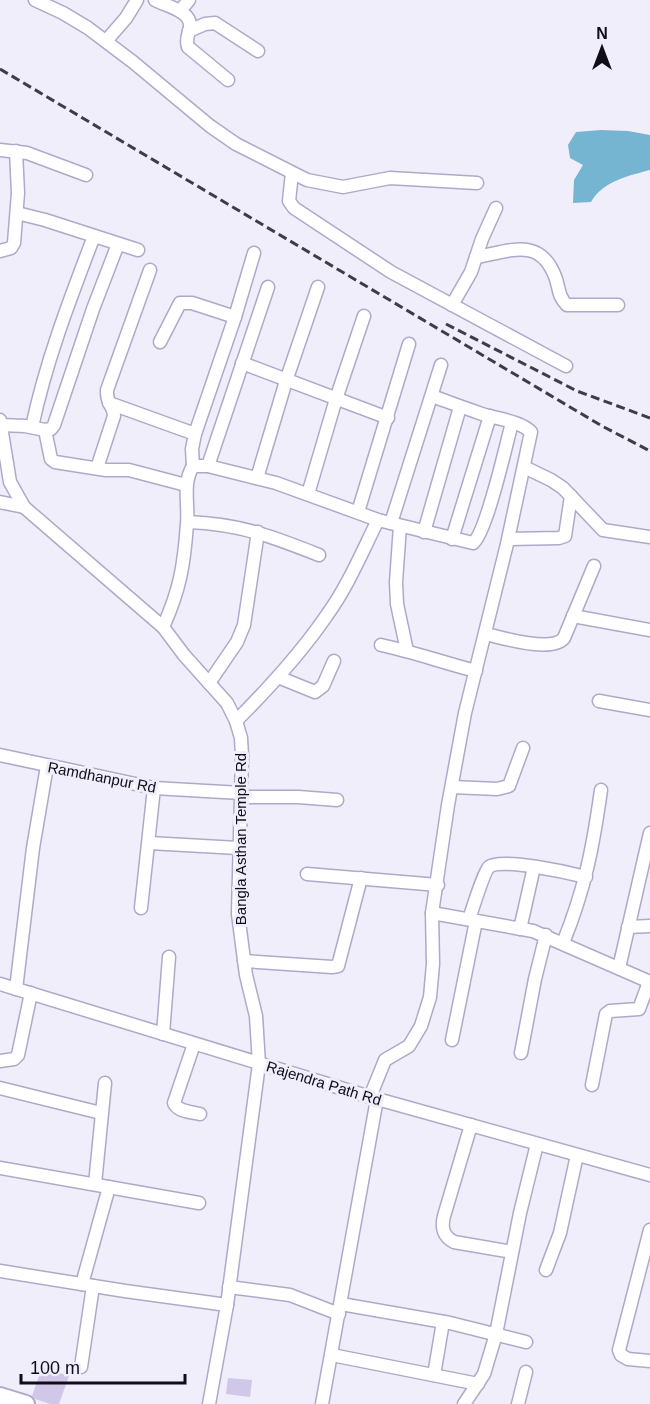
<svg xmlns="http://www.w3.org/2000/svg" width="650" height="1404" viewBox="0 0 650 1404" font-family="Arial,sans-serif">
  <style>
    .water { fill: #75b5d2 }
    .building { fill: #d0c7e9 }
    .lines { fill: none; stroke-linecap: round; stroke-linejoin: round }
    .minor-casing { stroke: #b0a8c8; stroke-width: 15 }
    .tertiary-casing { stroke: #b0a8c8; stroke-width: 20 }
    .minor { stroke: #fff; stroke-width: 12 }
    .tertiary { stroke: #fff; stroke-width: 16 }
    .rail { stroke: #3f3c47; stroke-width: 3; stroke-dasharray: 9 4.5; stroke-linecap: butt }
    .labels { text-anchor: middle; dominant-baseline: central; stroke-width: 6; stroke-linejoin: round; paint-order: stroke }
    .street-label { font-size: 15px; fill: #100d18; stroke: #f1eefc }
  </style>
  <rect width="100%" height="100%" fill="#f1eefc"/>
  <!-- water -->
  <path class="water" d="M601 130 628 131 650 135V170C628 176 603 181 591 202L573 203 574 180 583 165 570 158 568 145 576 132Z"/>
  <!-- building -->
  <g class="building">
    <path d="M42 1367 69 1376 59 1404H50L35 1399 32 1396Z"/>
    <path d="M228 1378 252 1380 250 1397 226 1394Z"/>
  </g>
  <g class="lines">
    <defs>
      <g id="minor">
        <path d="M35 0 63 13 88 28 133 62 210 126 236 144 307 180 343 187 390 178 477 183"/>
        <path d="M155 0C166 6 192 11 190 27 189 34 185 39 188 47L228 80"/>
        <path d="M180 11 189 0"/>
        <path d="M189 31 205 24 215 23 258 51"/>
        <path d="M106 41 126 18 137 0"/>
        <path d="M0 150 27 153 86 175"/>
        <path d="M292 173 289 201 294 208 391 272 566 366"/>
        <path d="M17 213 45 220 138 250"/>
        <path d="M0 251 11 248 14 243 18 193 16 151"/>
        <path d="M476 257C511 251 541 236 556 279 559 289 559 298 567 305H618"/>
        <path d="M452 305 471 272 482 239 496 208"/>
        <path d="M160 342 180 303H192L235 317"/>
        <path d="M242 363 388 418"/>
        <path d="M109 403 195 434"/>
        <path d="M0 420 10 482 24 507 163 627 184 655 227 703 236 721 241 738 242 756 238 914 246 975 256 1016 259 1064 227 1305 209 1404"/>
        <path d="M1 425 25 426 45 430 51 429 54 425 93 309 118 244"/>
        <path d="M32 427C46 361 70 299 94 236"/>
        <path d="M45 430 51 459 55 462 106 470H129L186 485"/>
        <path d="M193 466 192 449 195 434 235 317 254 253"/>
        <path d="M208 466 268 287"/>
        <path d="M524 467 551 480 563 488 603 530 650 537"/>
        <path d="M97 468 114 416C114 405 106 405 107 390L150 270"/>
        <path d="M257 478 286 381 318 287"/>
        <path d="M308 494 336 399 364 316"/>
        <path d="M0 502 24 507"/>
        <path d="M358 512 409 344"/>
        <path d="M188 522C240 524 271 536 319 555"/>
        <path d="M391 523 441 365"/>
        <path d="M400 526 396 582 397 604 407 651"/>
        <path d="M424 532 460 407"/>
        <path d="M452 539 490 416"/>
        <path d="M509 539 559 538 565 536 571 496"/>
        <path d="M573 616 650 630"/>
        <path d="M163 627C180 590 184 565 187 524 189 504 182 484 193 466H208L276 483 378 520 473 543C487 532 506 444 512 423"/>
        <path d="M486 634C503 638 552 653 564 638L594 566"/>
        <path d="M381 645C414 652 444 663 476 671"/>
        <path d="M278 677 315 692 323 686 334 661"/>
        <path d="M209 683 237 642 244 625 258 532"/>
        <path d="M599 701 650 710"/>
        <path d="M236 721C269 688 301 653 327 615 348 586 362 552 378 520"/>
        <path d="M0 755 154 788 241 793"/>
        <path d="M452 787 497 789 509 786 523 748"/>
        <path d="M241 797H298L337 800"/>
        <path d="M149 843 238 848"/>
        <path d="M307 874 438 885"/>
        <path d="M141 908 154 788"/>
        <path d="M432 913 533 931 650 982"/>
        <path d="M469 919C472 911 484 871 489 867 500 857 570 873 586 877"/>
        <path d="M628 927 650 926"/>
        <path d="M520 929 534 867"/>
        <path d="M563 943C585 889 593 847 601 790"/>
        <path d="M244 961 332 967 338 966 361 878"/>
        <path d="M619 968 650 833"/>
        <path d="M0 984 370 1097 650 1175"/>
        <path d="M16 989 33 848 47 766"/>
        <path d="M163 1034 169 957"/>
        <path d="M452 1040 476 921"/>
        <path d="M194 1044 174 1103C178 1112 192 1112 200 1114"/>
        <path d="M521 1053 535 979 546 935"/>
        <path d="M0 1061 14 1059 18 1055 31 993"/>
        <path d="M592 1085 606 1014 610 1011 639 1009 649 982"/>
        <path d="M0 1088 101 1113"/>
        <path d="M370 1097 385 1060 409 1046 421 1026 430 997 433 964 432 913 448 805 465 713 507 544 531 432C520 421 497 419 482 414 465 408 448 402 432 396"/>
        <path d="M471 1125 444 1216C441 1228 443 1236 454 1242L512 1252"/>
        <path d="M0 1168 199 1203"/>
        <path d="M95 1184 105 1083"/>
        <path d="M650 1230 619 1350 621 1355 628 1359 650 1361"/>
        <path d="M546 1270 560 1233 577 1155"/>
        <path d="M0 1271 125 1291 227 1305"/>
        <path d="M82 1284 109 1187"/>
        <path d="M229 1287 290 1295 339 1314"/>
        <path d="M341 1304 450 1323 526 1342"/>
        <path d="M332 1355 478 1384"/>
        <path d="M81 1367 93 1286"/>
        <path d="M434 1375 443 1322"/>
        <path d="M322 1404 377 1099"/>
        <path d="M464 1404 484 1374 496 1334 520 1213 537 1144"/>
        <path d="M518 1404 526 1372"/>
      </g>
      <path id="tertiary" d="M0 1396 26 1404"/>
    </defs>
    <!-- minor casing -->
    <use href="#minor" class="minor-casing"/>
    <!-- tertiary casing -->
    <use href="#tertiary" class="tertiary-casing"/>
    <!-- minor -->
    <use href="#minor" class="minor"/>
    <!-- tertiary -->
    <use href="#tertiary" class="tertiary"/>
    <!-- rail -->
    <g class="rail">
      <path d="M0 69 602 426 650 451"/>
      <path d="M446 324 577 391 650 418"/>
    </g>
  </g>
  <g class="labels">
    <!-- street labels -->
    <g class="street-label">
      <text transform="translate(102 777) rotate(11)">Ramdhanpur Rd</text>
      <text transform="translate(240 839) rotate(-90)">Bangla Asthan Temple Rd</text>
      <text transform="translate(324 1083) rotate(17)">Rajendra Path Rd</text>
    </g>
  </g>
  <!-- north arrow -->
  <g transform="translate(602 48)" stroke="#f1eefc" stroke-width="4.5" paint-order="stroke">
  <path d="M0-4.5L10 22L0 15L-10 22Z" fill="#100d18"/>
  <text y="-9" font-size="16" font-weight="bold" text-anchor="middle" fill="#100d18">N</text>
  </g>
  <!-- scale -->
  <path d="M21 1374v9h164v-9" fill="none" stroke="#100d18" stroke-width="3"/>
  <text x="30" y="1374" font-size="18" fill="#100d18" stroke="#f1eefc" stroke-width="4.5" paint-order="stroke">100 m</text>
</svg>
